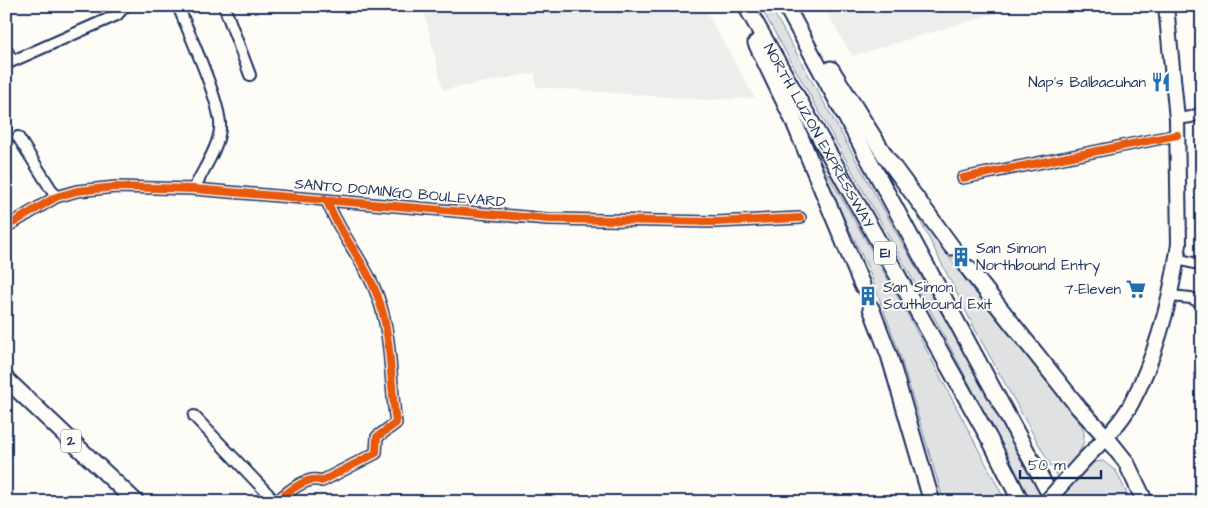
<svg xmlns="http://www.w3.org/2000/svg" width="1208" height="508" viewBox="0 0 1208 508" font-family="'Architects Daughter',sans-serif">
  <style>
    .built { fill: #edeeec }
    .green { fill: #e0e1e3; stroke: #7e88a0 }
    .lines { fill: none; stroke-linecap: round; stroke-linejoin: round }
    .highway-tunnel { stroke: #d0d3d8; stroke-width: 15; stroke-dasharray: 15 8; stroke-linecap: butt }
    .minor-casing { stroke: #1b2f5e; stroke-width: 14 }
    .major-casing { stroke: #1b2f5e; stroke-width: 18 }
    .highway-casing { stroke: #1b2f5e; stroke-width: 19 }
    .minor { stroke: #fdfcf7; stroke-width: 10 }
    .major { stroke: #fdfcf7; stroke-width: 14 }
    .highway { stroke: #fdfcf7; stroke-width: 15 }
    .major-bridge-casing { stroke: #1b2f5e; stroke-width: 18; stroke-linecap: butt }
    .major-bridge { stroke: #fdfcf7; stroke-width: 14 }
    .cycleway-casing { stroke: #fdfcf7; stroke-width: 11 }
    .cycleway { stroke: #e8590c; stroke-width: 8 }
    .labels { text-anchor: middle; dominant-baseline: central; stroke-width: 4; stroke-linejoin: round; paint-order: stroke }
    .shield { fill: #fdfcf7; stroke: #5f6c8c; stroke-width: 1 }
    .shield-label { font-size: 14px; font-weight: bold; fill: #1b2f5e }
    .poi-label { font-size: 15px; fill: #1b2f5e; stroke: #fdfcf7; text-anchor: end }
    .street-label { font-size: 15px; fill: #1b2f5e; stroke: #fdfcf7 }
  </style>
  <rect width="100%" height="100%" fill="#fdfcf7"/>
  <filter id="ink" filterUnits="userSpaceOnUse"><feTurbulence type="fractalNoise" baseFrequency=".02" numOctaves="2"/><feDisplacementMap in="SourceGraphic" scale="10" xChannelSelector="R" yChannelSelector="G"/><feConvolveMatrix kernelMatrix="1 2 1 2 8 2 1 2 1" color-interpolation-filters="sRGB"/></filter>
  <g filter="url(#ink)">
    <!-- built -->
    <g class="built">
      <path d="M423 6H703L755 98 706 100 536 87 535 73 443 90Z"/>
      <path d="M823 6H1020L852 56Z"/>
    </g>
    <!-- green -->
    <g class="green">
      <path d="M760 6H770L981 384 1044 502H1032L936 321Z"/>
      <path d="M814 150 906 311 1006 502H944L898 349 868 268 818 164Z"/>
      <path d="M914 209 964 278 1082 426C1091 447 1070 462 1057 477L978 335Z"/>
      <path d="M1103 461 1116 471 1131 502H1070L1065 493 1094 462Z"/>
    </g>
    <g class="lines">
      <!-- highway-tunnel -->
      <g class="highway-tunnel">
        <path d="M952 247 968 268"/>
        <path d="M862 285 871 308"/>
      </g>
      <defs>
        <g id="minor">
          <path d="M178 6C188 31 223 107 220 129 218 149 202 171 194 189"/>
          <path d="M224 6 250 75"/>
          <path d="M6 49 12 60"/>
          <path d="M6 64 117 15 125 6"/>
          <path d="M1177 119 1191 117 1202 112"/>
          <path d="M18 137 56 197"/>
          <path d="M963 178 1177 135"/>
          <path d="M6 227 56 197 77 191 116 187 194 189 548 219 716 222 800 218"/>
          <path d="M1177 259 1202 265"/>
          <path d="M1170 296 1191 298 1202 303"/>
          <path d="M194 416 269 495 272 502"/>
          <path d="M276 502C288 492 307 475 322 481L376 453 377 437 396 423C389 377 393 328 373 285 360 256 339 232 327 201"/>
        </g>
        <path id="major" d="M1082 462C1099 444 1119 426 1131 404 1157 355 1171 299 1179 244L1177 119 1166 6"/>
        <g id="highway">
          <path id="s1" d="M746 6 990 440 1021 502"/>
          <path d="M786 6 1054 502"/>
          <path d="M756 43 794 122 862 285"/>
          <path d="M831 69 886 157 952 247"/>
          <path d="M968 268 1079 408 1106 437 1126 462 1145 502"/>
          <path d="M871 308 889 355 932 502"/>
          <path d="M6 379 136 502"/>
        </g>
      </defs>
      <!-- minor casing -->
      <use href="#minor" class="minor-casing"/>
      <!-- major casing -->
      <use href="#major" class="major-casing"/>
      <!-- highway casing -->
      <use href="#highway" class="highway-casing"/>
      <!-- minor -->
      <use href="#minor" class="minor"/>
      <!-- major -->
      <use href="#major" class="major"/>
      <!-- highway -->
      <use href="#highway" class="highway"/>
      <defs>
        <path id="major-bridge" d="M1046 502 1082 462"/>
      </defs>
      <!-- major-bridge casing -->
      <use href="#major-bridge" class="major-bridge-casing"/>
      <!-- major-bridge -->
      <use href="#major-bridge" class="major-bridge"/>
      <defs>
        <g id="cycleway">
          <path d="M963 178 1177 135"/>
          <path d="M6 227 56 197 77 191 116 187 194 189 548 219 716 222 800 218"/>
          <path d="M276 502C288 492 307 475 322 481L376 453 377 437 396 423C389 377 393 328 373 285 360 256 339 232 327 201"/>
        </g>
      </defs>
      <!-- cycleway casing -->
      <use href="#cycleway" class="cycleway-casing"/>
      <!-- cycleway -->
      <use href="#cycleway" class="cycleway"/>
    </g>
  </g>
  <!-- icons -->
  <defs>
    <symbol id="restaurant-bare" viewBox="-9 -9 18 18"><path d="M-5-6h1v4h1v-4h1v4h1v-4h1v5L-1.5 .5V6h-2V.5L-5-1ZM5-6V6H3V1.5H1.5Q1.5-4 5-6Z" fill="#1f6fb2" stroke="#fdfcf7" stroke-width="2.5" paint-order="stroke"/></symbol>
    <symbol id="building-bare" viewBox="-9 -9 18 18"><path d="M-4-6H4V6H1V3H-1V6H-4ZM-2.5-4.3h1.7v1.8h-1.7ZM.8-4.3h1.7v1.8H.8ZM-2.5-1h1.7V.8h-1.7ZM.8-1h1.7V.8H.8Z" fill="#1f6fb2" stroke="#fdfcf7" stroke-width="2.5" paint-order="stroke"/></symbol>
    <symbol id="supermarket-bare" viewBox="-9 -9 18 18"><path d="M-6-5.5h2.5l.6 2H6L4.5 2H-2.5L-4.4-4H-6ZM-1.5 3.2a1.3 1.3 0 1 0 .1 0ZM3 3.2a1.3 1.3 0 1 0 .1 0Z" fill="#1f6fb2" stroke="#fdfcf7" stroke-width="2.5" paint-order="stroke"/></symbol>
  </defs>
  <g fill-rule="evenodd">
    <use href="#restaurant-bare" x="1147" y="68" width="28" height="28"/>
    <use href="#building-bare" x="947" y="243" width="28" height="28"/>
    <use href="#supermarket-bare" x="1122" y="275" width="28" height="28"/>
    <use href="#building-bare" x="854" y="282" width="28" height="28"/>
  </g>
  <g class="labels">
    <!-- shield labels -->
    <g class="shield">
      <rect x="874" y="241.5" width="22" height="23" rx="4"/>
      <rect x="61" y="429.5" width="20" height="23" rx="4"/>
    </g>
    <g class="shield-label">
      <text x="885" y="253">E1</text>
      <text x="71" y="441">2</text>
    </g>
    <!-- poi labels -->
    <g class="poi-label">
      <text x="1146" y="82">Nap's Balbacuhan</text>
      <text x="976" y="248" text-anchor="start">San Simon<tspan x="976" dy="17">Northbound Entry</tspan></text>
      <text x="883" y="287" text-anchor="start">San Simon<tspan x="883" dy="17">Southbound Exit</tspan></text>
      <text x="1121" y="289">7-Eleven</text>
    </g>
    <!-- street labels -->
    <g class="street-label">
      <text stroke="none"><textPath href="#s1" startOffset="149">NORTH LUZON EXPRESSWAY</textPath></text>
      <text transform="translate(400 193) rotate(5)">SANTO DOMINGO BOULEVARD</text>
    </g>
  </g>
  <!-- margin -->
  <rect width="1208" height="508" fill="none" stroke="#fdfcf7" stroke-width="25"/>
  <rect x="12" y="12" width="1183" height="483" fill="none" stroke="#1b2f5e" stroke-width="2" filter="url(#ink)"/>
  <!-- scale -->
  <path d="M1020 470v8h81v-8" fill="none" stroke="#1b2f5e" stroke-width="2.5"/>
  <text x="1028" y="470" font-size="15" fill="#1b2f5e" stroke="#fdfcf7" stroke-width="4" paint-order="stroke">50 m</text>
</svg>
